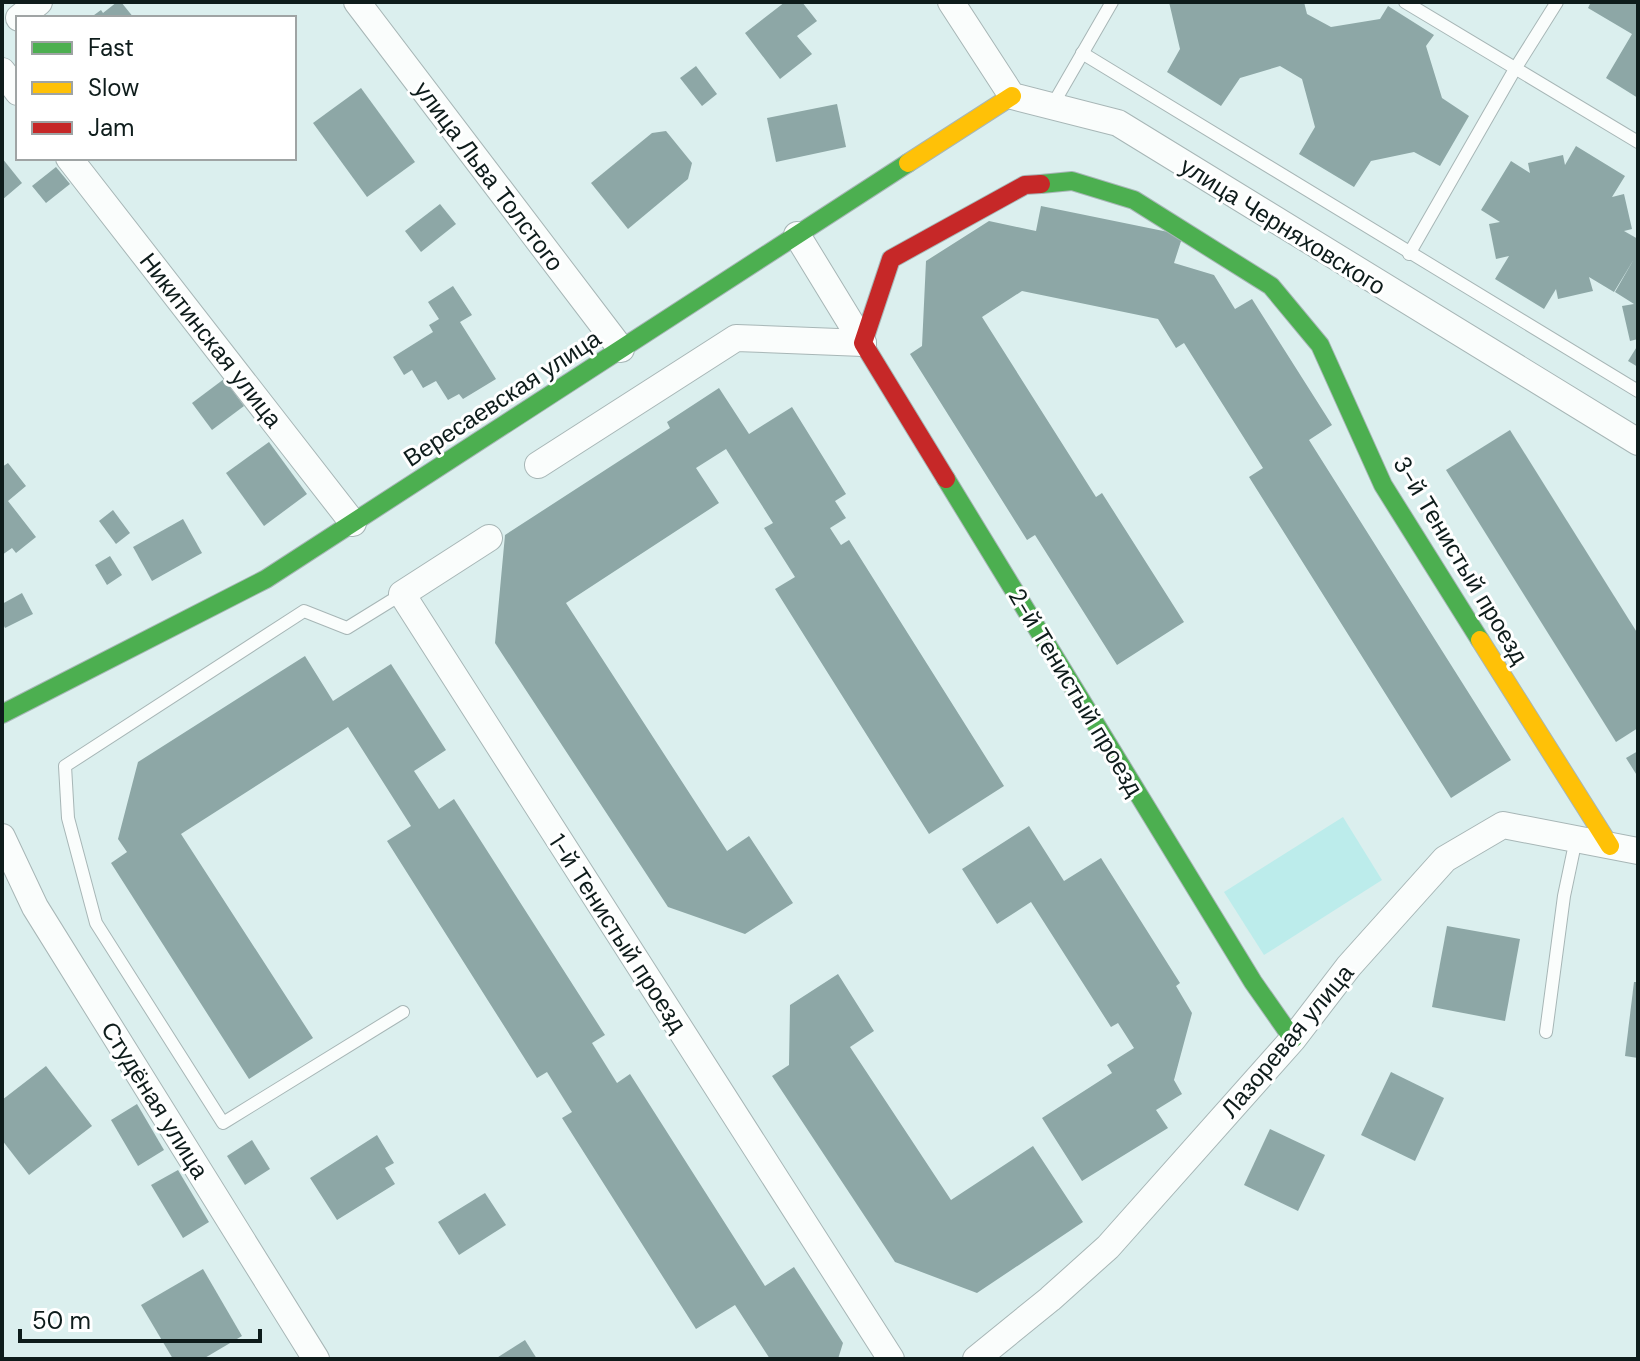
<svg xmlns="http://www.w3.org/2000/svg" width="1640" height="1361" viewBox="0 0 1640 1361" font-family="'DM Sans',sans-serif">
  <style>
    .green { fill: #bceceb }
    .building { fill: #8da7a6 }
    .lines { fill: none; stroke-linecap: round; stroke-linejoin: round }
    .lane-casing { stroke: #a7b6b6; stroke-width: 14 }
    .street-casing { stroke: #a7b6b6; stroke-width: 28 }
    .fast-casing { stroke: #a7b6b6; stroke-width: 20 }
    .slow-casing { stroke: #a7b6b6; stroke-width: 20 }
    .jam-casing { stroke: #a7b6b6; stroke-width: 20 }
    .lane { stroke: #fafdfc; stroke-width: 12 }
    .street { stroke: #fafdfc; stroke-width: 26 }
    .fast { stroke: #4caf50; stroke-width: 18 }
    .slow { stroke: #ffc107; stroke-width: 18 }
    .jam { stroke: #c62828; stroke-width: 18 }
    .labels { text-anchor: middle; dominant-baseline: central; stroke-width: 6; stroke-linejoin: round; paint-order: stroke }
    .street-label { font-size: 24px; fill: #0e1c1b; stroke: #fff }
  </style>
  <rect width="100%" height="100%" fill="#dbefee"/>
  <!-- green -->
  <path class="green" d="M1343 817 1382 880 1264 955 1224 892Z"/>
  <!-- building -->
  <g class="building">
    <path d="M117 2H121L134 18H90L101 10 103 13Z"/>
    <path d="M785 2H802L817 21 797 36 812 54 780 79 745 33Z"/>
    <path d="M1169 2H1304L1307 14 1331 27 1380 19 1388 6 1434 35 1426 46 1442 98 1469 116 1440 166 1414 152 1371 161 1354 187 1299 154 1315 127 1302 79 1280 66 1240 78 1221 106 1167 72 1180 49Z"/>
    <path d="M1591 2H1638V98L1606 78 1632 34 1588 8Z"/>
    <path d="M696 66 717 94 702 106 680 78Z"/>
    <path d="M361 88 415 162 367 197 313 123Z"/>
    <path d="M837 104 846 147 776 162 767 118Z"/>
    <path d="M666 131 692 163 688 179 628 229 591 183 652 133Z"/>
    <path d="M1576 146 1625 176 1612 197 1624 194 1632 229 1624 231 1638 239V339L1630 341 1622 306 1634 304 1615 292 1634 259 1614 292 1589 277 1593 291 1558 299 1556 289 1544 309 1495 279 1509 256 1496 259 1489 224 1500 222 1481 210 1511 161 1530 173 1528 163 1563 155 1565 165Z"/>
    <path d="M2 158 22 183 2 200Z"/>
    <path d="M56 167 70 184 46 203 32 186Z"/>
    <path d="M440 204 456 224 421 252 405 231Z"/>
    <path d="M1041 206 1183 235 1174 263 1214 275 1235 309 1252 299 1332 425 1309 440 1511 760 1451 798 1249 477 1263 468 1184 343 1176 348 1158 319 1022 291 982 317 1096 497 1102 493 1184 622 1117 665 1035 535 1027 540 910 354 922 346 926 261 989 221 1036 231Z"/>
    <path d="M453 286 472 315 460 322 496 379 463 399 459 394 448 400 436 381 423 388 412 370 404 375 393 357 433 332 429 325 439 319 428 302Z"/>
    <path d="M1638 345V367L1628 361Z"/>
    <path d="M224 379 244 406 212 430 192 403Z"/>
    <path d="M719 388 749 434 792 407 846 494 835 501 846 518 830 528 841 545 849 540 1004 786 929 834 775 589 795 577 764 528 773 523 726 449 696 468 719 503 566 603 727 851 749 836 793 903 745 934 668 907 495 643 505 535 670 428 667 422Z"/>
    <path d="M1510 430 1638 634V728L1616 742 1446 470Z"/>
    <path d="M269 442 307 494 264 526 226 473Z"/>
    <path d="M8 463 26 486 8 501 36 537 16 553 12 548 2 555V467Z"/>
    <path d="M113 510 130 533 116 544 99 521Z"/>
    <path d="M183 519 202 553 152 581 133 547Z"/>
    <path d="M110 556 122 575 107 585 95 565Z"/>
    <path d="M22 593 33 614 5 628 2 622V604Z"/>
    <path d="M305 656 333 701 391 664 446 750 414 771 439 809 454 799 605 1035 592 1043 617 1083 630 1074 765 1286 794 1267 843 1343 838 1359H770L735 1305 696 1329 562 1118 572 1112 547 1072 537 1078 387 841 411 826 348 727 181 834 313 1038 249 1079 111 863 127 852 118 839 138 762Z"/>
    <path d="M1638 751V777L1626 758Z"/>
    <path d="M1029 826 1064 881 1101 858 1180 983 1176 986 1192 1013 1174 1080 1182 1094 1156 1110 1168 1128 1082 1181 1042 1118 1112 1073 1107 1065 1134 1048 1118 1023 1111 1027 1031 902 997 924 962 869Z"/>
    <path d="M1447 926 1520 939 1505 1021 1432 1007Z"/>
    <path d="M838 974 874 1031 850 1047 951 1200 1033 1146 1083 1222 977 1293 895 1262 772 1076 789 1065 790 1005Z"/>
    <path d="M1634 982H1638V1058L1625 1056Z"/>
    <path d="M46 1066 92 1126 29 1175 2 1140V1100Z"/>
    <path d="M1391 1072 1444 1098 1415 1161 1361 1135Z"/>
    <path d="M137 1104 164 1150 138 1166 111 1120Z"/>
    <path d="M1270 1129 1325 1155 1298 1211 1244 1185Z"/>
    <path d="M377 1135 394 1163 385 1168 395 1184 337 1220 310 1178Z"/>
    <path d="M252 1140 270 1169 245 1185 227 1156Z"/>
    <path d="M178 1170 209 1222 183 1238 151 1185Z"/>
    <path d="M485 1193 506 1225 459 1255 438 1222Z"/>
    <path d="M203 1269 242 1336 203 1359H173L141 1305Z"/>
    <path d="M525 1340 537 1359H495Z"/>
  </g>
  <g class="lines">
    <defs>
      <g id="lane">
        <path d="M1405 2 1638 142"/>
        <path d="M1082 53 1638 391"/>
        <path d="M1052 106 1112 2"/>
        <path d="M1409 254 1515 69 1557 2"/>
        <path d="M402 594 347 628 304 611 65 766 68 818 96 923 223 1123 403 1012"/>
        <path d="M1546 1032 1564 896 1576 839"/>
      </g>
      <g id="street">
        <path d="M357 2 621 349"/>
        <path d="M951 2 1012 96 1118 123 1638 442"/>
        <path d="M19 18 39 2"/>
        <path d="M2 71 18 92"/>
        <path d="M69 158 353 523"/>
        <path d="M797 235 863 343"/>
        <path d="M538 465 736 338 863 343"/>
        <path d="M489 538 402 594 891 1359"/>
        <path d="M2 837 35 907 316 1359"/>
        <path d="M976 1359 1050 1299 1108 1247 1293 1039 1349 966 1445 859 1503 825 1638 851"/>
      </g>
      <g id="fast">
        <path d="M1041 184 1072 181 1134 200 1271 286 1320 345 1383 485 1480 640"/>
        <path d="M946 479 1253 982 1293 1039"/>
        <path d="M2 714 266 579 908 163"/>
      </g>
      <g id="slow">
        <path d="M908 163 1012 96"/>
        <path d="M1480 640 1610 846"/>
      </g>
      <path id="jam" d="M946 479 863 343 891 259 1025 185 1041 184"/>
    </defs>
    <!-- lane casing -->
    <use href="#lane" class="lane-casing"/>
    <!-- street casing -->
    <use href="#street" class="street-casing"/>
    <!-- fast casing -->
    <use href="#fast" class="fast-casing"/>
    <!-- slow casing -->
    <use href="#slow" class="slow-casing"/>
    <!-- jam casing -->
    <use href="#jam" class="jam-casing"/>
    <!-- lane -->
    <use href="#lane" class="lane"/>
    <!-- street -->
    <use href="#street" class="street"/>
    <!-- fast -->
    <use href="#fast" class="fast"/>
    <!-- slow -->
    <use href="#slow" class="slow"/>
    <!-- jam -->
    <use href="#jam" class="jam"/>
  </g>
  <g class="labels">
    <!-- street labels -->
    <g class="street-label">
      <text transform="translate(489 176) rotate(53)">улица Льва Толстого</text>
      <text transform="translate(1283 226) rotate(32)">улица Черняховского</text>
      <text transform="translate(211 340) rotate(52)">Никитинская улица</text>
      <text transform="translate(502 398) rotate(-33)">Вересаевская улица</text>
      <text transform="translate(1461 560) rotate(59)">3-й Тенистый проезд</text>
      <text transform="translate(1076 692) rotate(59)">2-й Тенистый проезд</text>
      <text transform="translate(618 933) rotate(57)">1-й Тенистый проезд</text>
      <text transform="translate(1287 1041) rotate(-50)">Лазоревая улица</text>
      <text transform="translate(155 1100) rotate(58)">Студёная улица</text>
    </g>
  </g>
  <!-- border -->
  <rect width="1640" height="1361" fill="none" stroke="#0e1c1b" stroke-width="8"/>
  <!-- legend -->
  <rect x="16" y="16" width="280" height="144" fill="#ffffff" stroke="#9fa4a4" stroke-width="2"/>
  <rect x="32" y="42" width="40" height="12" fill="#4caf50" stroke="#9fa4a4" stroke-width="2"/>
  <text x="88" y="56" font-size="24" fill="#0e1c1b">Fast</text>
  <rect x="32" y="82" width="40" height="12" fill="#ffc107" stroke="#9fa4a4" stroke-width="2"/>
  <text x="88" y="96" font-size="24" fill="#0e1c1b">Slow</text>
  <rect x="32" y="122" width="40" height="12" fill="#c62828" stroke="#9fa4a4" stroke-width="2"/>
  <text x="88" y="136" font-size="24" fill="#0e1c1b">Jam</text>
  <!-- scale -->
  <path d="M20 1329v12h240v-12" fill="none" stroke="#0e1c1b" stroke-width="4"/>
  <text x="32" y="1329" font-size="24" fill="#0e1c1b" stroke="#ffffff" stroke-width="6" paint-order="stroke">50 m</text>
</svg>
